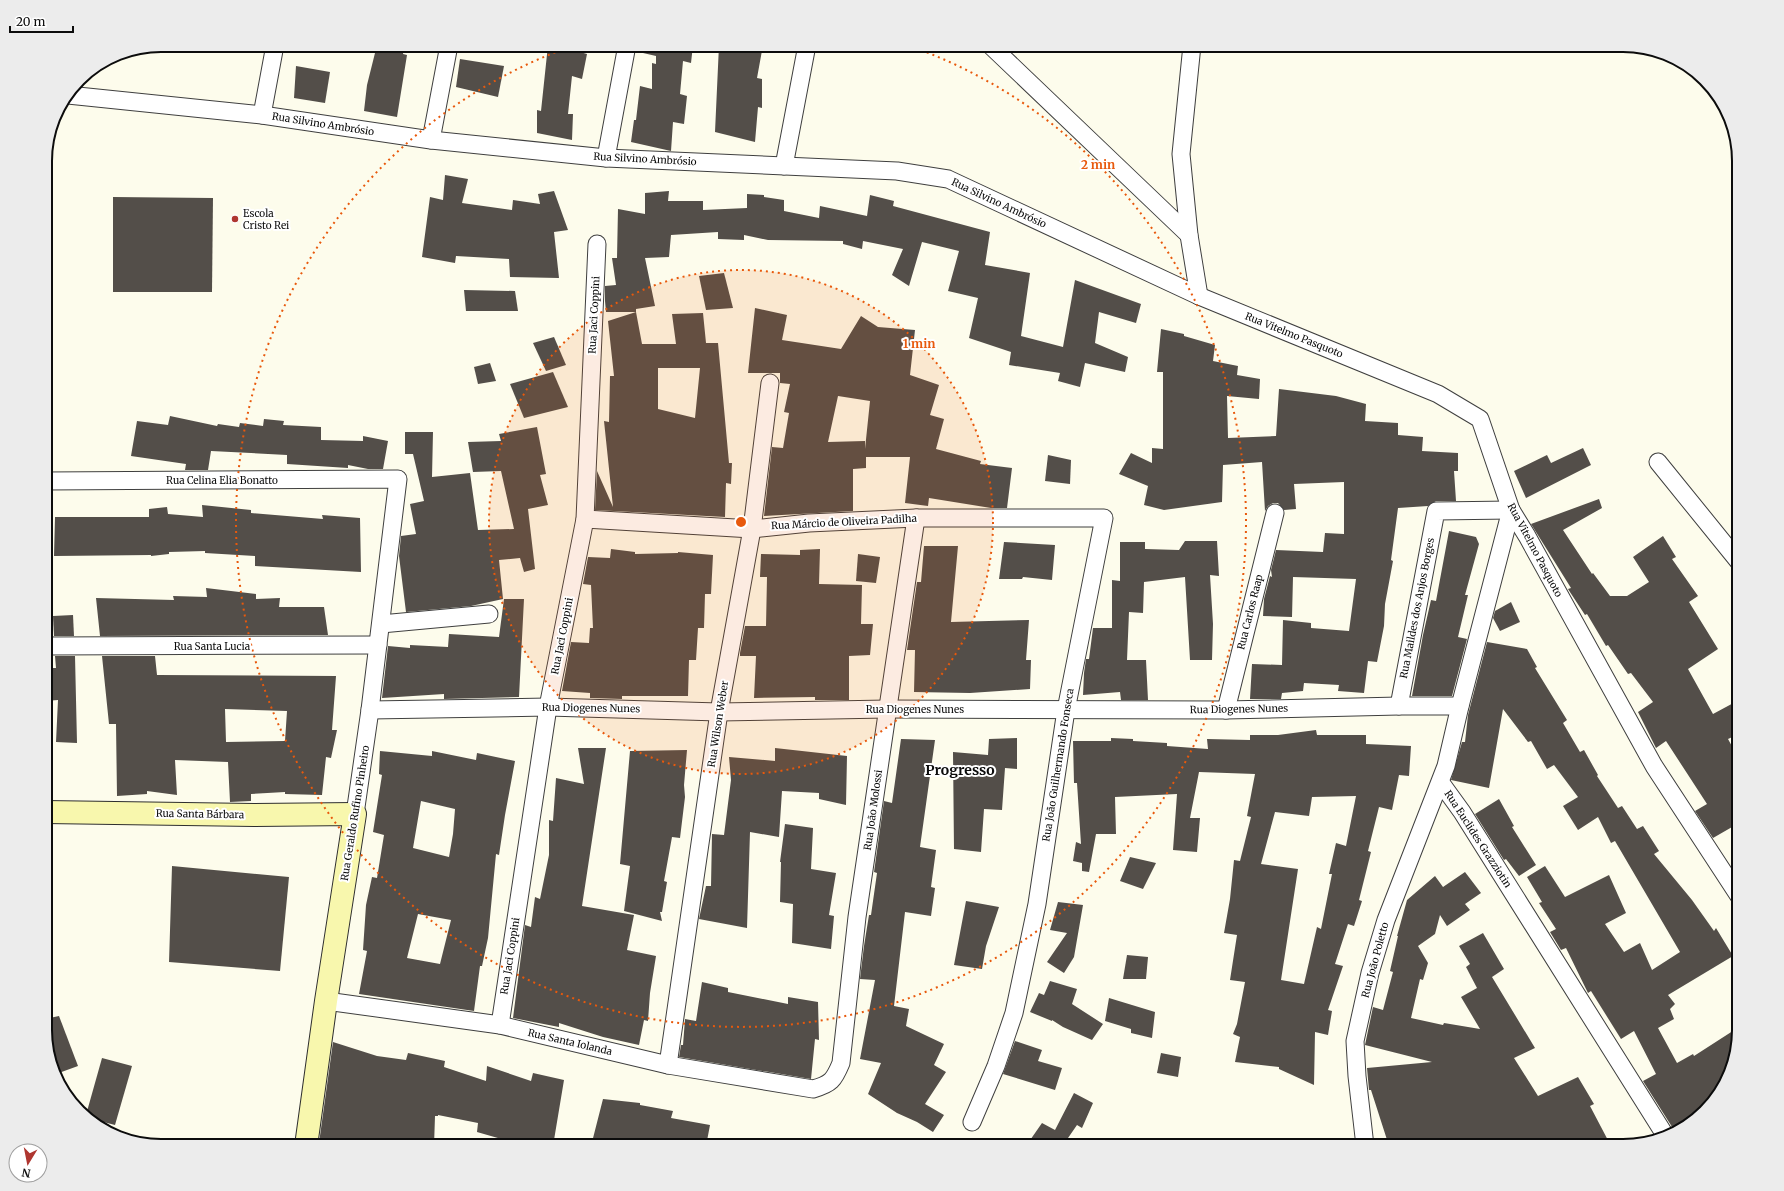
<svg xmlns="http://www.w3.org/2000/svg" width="1784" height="1191" viewBox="0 0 1784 1191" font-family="Merriweather,serif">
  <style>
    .building { fill: #534e49; fill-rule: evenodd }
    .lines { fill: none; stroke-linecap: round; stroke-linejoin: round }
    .street-casing { stroke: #3f3f3f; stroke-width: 19 }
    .secondary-casing { stroke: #2e2e2e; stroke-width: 24 }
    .street { stroke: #fff; stroke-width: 17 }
    .secondary { stroke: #f8f7ad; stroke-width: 22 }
    .ring { fill: none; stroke: #e8590c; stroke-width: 2; stroke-dasharray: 2 4 }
    .poi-dot { fill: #af3630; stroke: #fff; stroke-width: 1.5 }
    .labels { text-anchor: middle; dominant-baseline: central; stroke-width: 4; stroke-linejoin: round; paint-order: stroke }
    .street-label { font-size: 10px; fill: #0c0c0c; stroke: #fff }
    .poi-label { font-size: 10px; fill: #0c0c0c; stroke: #fff; text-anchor: start }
    .district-label { font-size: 14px; font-weight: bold; fill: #0c0c0c; stroke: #fff }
    .rim { fill: none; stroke: #0c0c0c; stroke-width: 2 }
    .centre { fill: #e8590c; stroke: #fff; stroke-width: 2 }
    .ring-label { font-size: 12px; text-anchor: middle; font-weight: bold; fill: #e8590c; stroke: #fff; stroke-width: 4; stroke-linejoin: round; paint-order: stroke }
  </style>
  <rect width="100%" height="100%" fill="#fdfcec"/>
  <!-- building -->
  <g class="building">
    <path d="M377 45H404L403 54 407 55 397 117 364 111 367 85Z"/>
    <path d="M548 45H580V52L587 54 582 79 572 76 568 114H573L572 140 537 133V110L541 111Z"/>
    <path d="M643 45H693L691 63 683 61 680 94 687 96 684 124 673 122 671 151 631 142 634 120H636L640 86 652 89V63L656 64V56L643 53Z"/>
    <path d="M719 45H763L757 78 762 79V108L758 107 755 142 715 132Z"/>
    <path d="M460 59 504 66 498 97 456 87Z"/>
    <path d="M296 66 330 72 325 103 294 98Z"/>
    <path d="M445 175 468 179 462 203 512 210 513 200 540 204 538 194 554 191 568 230 554 232 559 278 510 277 509 259 456 256 455 263 422 257 430 197 443 200Z"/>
    <path d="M669 191 668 201H703V210L747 208V194L764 195V197L784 200V211L819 218 820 206 867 216 870 195 894 201 893 206 990 232 985 265 1030 273 1021 336 1063 347 1075 280 1141 304 1136 323 1099 312 1095 343 1128 357 1125 372 1085 363 1080 387 1058 381 1060 373 1009 365 1011 352 969 338 978 298 948 291 959 251 922 242 909 286 892 275 903 249 863 241 862 249 843 244V241L768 240 744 235V240L718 239V232L671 235 669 257 645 258 655 306 636 309V312H606L605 301V286L616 285 612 258H617L618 209 645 214V193Z"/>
    <path d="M113 197 213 198 212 292H113Z"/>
    <path d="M724 273 733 308 706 310 699 276Z"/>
    <path d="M464 290 515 291 518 311H466Z"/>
    <path d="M755 308 787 315 782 340 841 349 861 316 878 327 915 330 910 375 939 385 930 415 944 419 936 449 981 461 980 464 1012 468 1007 508H991L929 498 928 506 905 503 910 457H866V468L853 469V511L764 516 772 447 783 448 789 413 784 412 790 384 780 383V373H748ZM838 396 870 401 865 449V441L828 442Z"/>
    <path d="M636 312 642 344H676L672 314 703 313 706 343H718L729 463H732L731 484 726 483 725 517 595 510 597 471 613 507 604 421 609 422 610 376H614L608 321ZM658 368H700L695 418 658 409Z"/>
    <path d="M1161 329 1184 334V336L1215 345 1213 361 1238 366 1237 375 1260 379 1259 399 1227 396 1228 438 1276 436 1279 389 1336 396 1366 404 1365 421 1398 423V435L1423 437 1422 451 1458 453V471H1454L1456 501H1436L1428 506 1398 508 1391 560 1393 561 1385 604 1384 626 1377 662 1368 661 1364 693 1338 691 1339 685 1304 683 1303 691 1282 693 1281 699H1250L1252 664 1282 665 1283 620 1311 623V628L1349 631 1356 579 1293 577 1292 617 1263 616 1264 599 1270 576 1272 577 1271 570 1276 550 1323 552 1325 533 1344 534V482L1294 484 1296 509 1284 510 1278 503H1273L1268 506 1265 511 1262 462 1223 465 1222 502 1164 510 1144 505 1148 486 1119 474 1131 453 1152 463V448L1163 449V372H1157Z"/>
    <path d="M554 337 566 365 546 371 533 343Z"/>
    <path d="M490 363 496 381 478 384 474 367Z"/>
    <path d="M553 372 568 407 524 418 510 384Z"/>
    <path d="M170 416 217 426 218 424 239 427 240 423 263 426 264 419 284 421 283 425 321 427V440L363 441V436L388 441 383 469H368L348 465V468L287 464V455L211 451 208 470H185L186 464 131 456 137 421 168 425Z"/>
    <path d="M537 427 546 474 540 475 548 505 528 509 535 569 524 572 520 558 499 560 503 599 471 606 406 612 399 556 401 536 416 534 410 504 424 501 413 454H405V432H433L432 477 470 473 478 530 514 529 501 471 473 472 468 442 501 441 499 434Z"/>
    <path d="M1583 448 1591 465 1526 498 1514 471 1547 455 1551 463Z"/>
    <path d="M1048 455 1071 460 1070 484 1045 481Z"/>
    <path d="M1599 499 1602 508 1563 530 1592 574 1593 573 1610 596H1627L1649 582 1633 557 1663 536 1676 557 1672 559 1698 596 1689 602 1718 649 1688 669 1713 714 1739 700V734L1728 739 1739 759V823L1713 838 1695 811 1707 804 1666 741 1656 748 1638 712 1653 702 1631 673 1628 674 1608 645 1606 646 1587 614 1585 615 1568 589 1571 588 1531 524Z"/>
    <path d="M202 505 251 510V513L323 519 322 515 360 518 361 572 255 566V556L205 553V551L169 552V554L151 556V555L54 556 55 517H149V509L167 507 168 514 203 517Z"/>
    <path d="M1449 531 1476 537 1479 544 1465 595H1468L1458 637 1467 639 1452 696H1412L1423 635 1431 600 1436 601Z"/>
    <path d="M1185 541H1217L1219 576 1210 575 1213 624 1212 660H1190L1185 577 1144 582 1143 613 1129 612 1127 660H1146L1148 700H1121L1120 692 1083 695 1084 673 1086 659H1089L1093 628H1112V580L1120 581V542H1145V549L1179 550Z"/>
    <path d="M1004 542 1055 545 1052 580 1023 577 1022 579H999Z"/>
    <path d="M924 546H958L951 622 1029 620 1026 660H1031L1030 689 970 693 914 692 915 650H907L917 582H921Z"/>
    <path d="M611 549 635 552V554L678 553V552L713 555 711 594H705L704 628H698L696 660H689L688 696H622V699L590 698V693L562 691 571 642 589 643 590 628H593L591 585 583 584 588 557 610 558Z"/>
    <path d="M820 549 819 584 862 585 861 624H873L870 655 849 656V700H815V697L754 698 756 656H740V653L745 626H766L767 577H760L761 554 800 555V550Z"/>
    <path d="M858 554 880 557 876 583 856 581Z"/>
    <path d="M206 588 256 594V599L280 598 279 607H324L328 635 100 636 96 598 174 600 173 596 207 597Z"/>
    <path d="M504 599H524L519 697 444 699V694L382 698 388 646 410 648V645L448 647 449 634 499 637Z"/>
    <path d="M1511 602 1520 622 1500 631 1493 618 1495 611Z"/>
    <path d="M73 615 74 636H54L53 616Z"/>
    <path d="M1487 642 1527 649 1537 667 1535 668 1567 720 1563 723 1580 752 1584 750 1598 775 1597 776 1618 808 1622 806 1637 829 1643 826 1659 851 1654 854 1692 900 1714 931 1716 928 1733 956 1668 995 1675 1004 1670 1009 1674 1019 1658 1028 1677 1063 1693 1054 1694 1056 1739 1027 1719 1095 1690 1123 1674 1130 1643 1081 1656 1074 1634 1031 1621 1039 1591 991 1588 993 1566 948 1561 950 1550 932 1556 929 1539 903 1542 902 1527 877 1545 866 1565 897 1609 875 1626 913 1605 924 1624 952 1640 943 1652 970 1680 952 1615 841 1611 843 1598 817 1578 830 1563 806 1578 797 1554 765 1547 769 1531 741 1528 742 1503 709 1489 788 1451 780 1462 742H1465L1468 715Z"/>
    <path d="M55 656H75L77 743 56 742 58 700 45 701V668H56Z"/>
    <path d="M102 656H155L157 675 336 676 332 730H337L331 758 326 757 322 795 285 794V792L251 794V801L230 802 228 762 175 760 177 795 147 791V794L117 796 116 724H109ZM225 709 287 711 285 741 226 742Z"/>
    <path d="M1316 730 1317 735H1366V744L1411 746 1409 776 1399 775 1392 810 1379 807 1368 851 1371 852 1359 900 1362 901 1354 926 1348 924 1335 964 1343 966 1328 1010 1332 1011 1328 1035 1315 1032 1314 1085 1279 1069V1067L1235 1062 1240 1037 1233 1034 1237 1024 1245 982 1230 980 1237 935 1224 933 1230 899 1234 860 1240 861 1251 817 1247 816 1255 774 1199 772 1190 818H1200L1197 852 1173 850 1177 794 1115 797 1116 834H1096L1089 872 1082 871V863L1073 861 1076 842 1081 844 1077 783H1074L1073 741H1111V738L1133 739V741L1167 743V746L1208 749 1207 739 1250 740V735H1278ZM1356 796 1346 846 1336 843 1329 874H1332L1321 929 1317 927 1304 984 1281 980 1298 869 1261 864 1275 812 1309 816 1312 797Z"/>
    <path d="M1017 738V769L1005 768 1002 810 984 809 981 852 954 849 953 752 988 755 989 739Z"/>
    <path d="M901 739 935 740 920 847 936 850 931 887 935 888 931 916 905 912 894 1006 909 1009 906 1026 944 1044 934 1065 946 1072 925 1104 944 1115 933 1132 917 1122 897 1113 868 1094 881 1063 860 1059 875 980 860 979 864 946 869 915H871L877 873 874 872 884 801 892 803Z"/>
    <path d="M578 748H606L582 906 634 915 627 950 656 956 650 993 648 1021 644 1020 639 1045 603 1037 559 1023V1027L513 1018 525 925 531 927 535 897 540 899 549 855V820L553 821 556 778 584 784Z"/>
    <path d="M775 748 847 756 846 805 819 799V793L782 791 779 837 750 832 747 928 699 919 706 886H711L712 834 724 835 731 780 729 757 775 761Z"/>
    <path d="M687 750 684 785 685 797 680 838 672 837 664 881 667 882 662 912H660L662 921 624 911 630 866 620 864 630 751Z"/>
    <path d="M380 751 432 756V751L476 760 477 753 515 761 505 815 499 855 496 854 488 938 482 966H480L474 1011 359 994 367 951 363 950 366 905 372 877 377 878 384 835 373 832 382 775 379 774ZM421 801 455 809 453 834 449 857 413 848ZM418 914 451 920 440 964 407 958Z"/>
    <path d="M1499 799 1514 826 1512 827 1536 865 1519 876 1506 859 1504 860 1475 814Z"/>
    <path d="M785 824 813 828 811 869 836 873 829 915 834 916 831 949 792 943 793 904 780 902 781 862H780Z"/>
    <path d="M1130 857 1156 863 1143 889 1120 881Z"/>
    <path d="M172 866 289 877 280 971 169 962Z"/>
    <path d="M1465 872 1481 893 1465 904 1470 910 1447 926 1440 915 1435 934 1418 946 1428 963 1423 980 1420 979 1411 1018 1443 1025 1444 1023 1480 1029 1461 997 1477 988 1466 967 1470 964 1459 946 1483 933 1504 969 1492 977 1535 1048 1514 1058 1538 1096 1578 1077 1594 1104 1590 1106 1611 1146H1389L1371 1090H1369L1367 1068 1432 1062 1365 1045 1373 1007 1383 1010 1393 972 1390 971 1398 936H1397L1407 900 1435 876 1443 887Z"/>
    <path d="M966 901 999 907 986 946 982 969 954 965Z"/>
    <path d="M1058 902 1083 905 1074 957 1064 973 1047 962 1067 933 1050 930Z"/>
    <path d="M1127 955 1148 957 1146 979H1123Z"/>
    <path d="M1050 981 1077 989 1072 1004 1103 1024 1092 1040 1063 1027 1052 1020V1021L1030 1012 1039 993 1044 995Z"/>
    <path d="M702 982 728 988V992L788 1004V997L818 1002 819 1040 815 1039 811 1079 679 1057 681 1045H683L685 1019 696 1021Z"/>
    <path d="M1109 998 1155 1012 1152 1038 1131 1033V1029L1105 1021Z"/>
    <path d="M59 1016 78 1066 56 1074 45 1038V1019Z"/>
    <path d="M1015 1041 1042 1050 1038 1061 1062 1068 1055 1090 1003 1074Z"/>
    <path d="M333 1042 377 1056 406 1060 408 1053 445 1061 444 1067 486 1081 487 1066 531 1081 533 1073 564 1080 553 1146H526L477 1132 478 1123 438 1115V1116H435L434 1146H336L319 1143Z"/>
    <path d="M1161 1053 1181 1057 1178 1077 1157 1073Z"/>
    <path d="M102 1058 132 1066 115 1125 88 1118 86 1115Z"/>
    <path d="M1074 1093 1093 1103 1082 1128 1077 1125 1068 1138 1082 1146H1026L1042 1123 1055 1130Z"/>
    <path d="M603 1099 640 1103V1105L673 1111 671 1118 710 1125 706 1146H591Z"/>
  </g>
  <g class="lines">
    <defs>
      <g id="street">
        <path d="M990 45 1189 235"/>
        <path d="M1192 45 1181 154 1189 235 1199 296"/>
        <path d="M68 95 262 115 431 140 606 158 897 171 948 179 1199 296 1438 394 1480 419 1511 510 1527 536 1654 766 1739 896"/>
        <path d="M262 115 275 45"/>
        <path d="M431 140 449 45"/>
        <path d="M606 158 627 45"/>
        <path d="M784 166 807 45"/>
        <path d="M1658 462 1739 562"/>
        <path d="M45 481 398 479 370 710 355 814"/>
        <path d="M585 519 752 529 809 523 916 518H1104L1066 710 1037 904 1014 1013 996 1066 972 1122"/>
        <path d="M381 624 489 614"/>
        <path d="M45 646 378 645"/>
        <path d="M1399 706 1436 511 1511 510"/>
        <path d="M370 710 548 707 719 712 887 709 1226 710 1399 706H1460"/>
        <path d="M1226 710 1275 513"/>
        <path d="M1441 783 1462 812 1665 1135"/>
        <path d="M326 1001 500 1025 668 1065 813 1089C831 1084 834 1080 841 1063L857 917 916 518"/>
        <path d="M500 1025 548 707 585 519 597 244"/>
        <path d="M668 1065 719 712 752 529 770 383"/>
        <path d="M1365 1146 1357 1076 1355 1041 1370 973 1386 920 1446 766 1460 706 1511 510"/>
      </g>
      <path id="secondary" d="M45 812 254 815 355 814 326 1001 306 1146"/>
    </defs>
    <!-- street casing -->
    <use href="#street" class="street-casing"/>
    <!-- secondary casing -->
    <use href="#secondary" class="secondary-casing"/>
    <!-- street -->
    <use href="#street" class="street"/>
    <!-- secondary -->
    <use href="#secondary" class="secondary"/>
  </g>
  <!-- distance rings -->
  <circle cx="741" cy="522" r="252" fill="#e8590c" fill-opacity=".12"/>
  <g class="ring">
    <circle cx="741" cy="522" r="252"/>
    <path d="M910 46A505 505 0 1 1 572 46"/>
  </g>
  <!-- markers -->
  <circle class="poi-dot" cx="235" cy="219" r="4"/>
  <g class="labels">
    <!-- street labels -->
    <g class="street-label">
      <text transform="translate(323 124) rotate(9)">Rua Silvino Ambrósio</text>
      <text transform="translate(645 159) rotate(3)">Rua Silvino Ambrósio</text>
      <text transform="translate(999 203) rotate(25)">Rua Silvino Ambrósio</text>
      <text transform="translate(594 315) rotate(-87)">Rua Jaci Coppini</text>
      <text transform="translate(1294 335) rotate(22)">Rua Vitelmo Pasquoto</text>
      <text x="222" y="480">Rua Celina Elia Bonatto</text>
      <text transform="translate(844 522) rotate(-3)">Rua Márcio de Oliveira Padilha</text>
      <text transform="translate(1535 550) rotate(62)">Rua Vitelmo Pasquoto</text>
      <text transform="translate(1417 608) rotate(-79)">Rua Maildes dos Anjos Borges</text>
      <text transform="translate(1250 612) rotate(-76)">Rua Carlos Raap</text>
      <text transform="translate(562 636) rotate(-79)">Rua Jaci Coppini</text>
      <text x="212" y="646">Rua Santa Lucia</text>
      <text transform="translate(591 708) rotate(1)">Rua Diogenes Nunes</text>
      <text x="915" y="709">Rua Diogenes Nunes</text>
      <text transform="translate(1239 709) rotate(-1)">Rua Diogenes Nunes</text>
      <text transform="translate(718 724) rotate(-81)">Rua Wilson Weber</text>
      <text transform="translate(1058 765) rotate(-81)">Rua João Guilhermando Fonseca</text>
      <text transform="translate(873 810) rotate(-82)">Rua João Molossi</text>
      <text transform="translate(355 813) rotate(-81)">Rua Geraldo Rufino Pinheiro</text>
      <text transform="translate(200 814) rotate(1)">Rua Santa Bárbara</text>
      <text transform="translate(1478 839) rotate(57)">Rua Euclides Grazziotin</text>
      <text transform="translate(510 956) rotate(-81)">Rua Jaci Coppini</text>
      <text transform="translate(1375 960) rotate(-75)">Rua João Poletto</text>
      <text transform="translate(570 1042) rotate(13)">Rua Santa Iolanda</text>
    </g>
    <!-- poi labels -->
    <g class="poi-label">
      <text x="243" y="213">Escola<tspan x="243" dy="12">Cristo Rei</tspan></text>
    </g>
    <!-- district labels -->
    <g class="district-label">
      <text x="960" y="770">Progresso</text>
    </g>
  </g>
  <!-- crop -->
  <path d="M0 0H1784V1191H0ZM161 52H1623A109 109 0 0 1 1732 161V1030A109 109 0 0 1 1623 1139H161A109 109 0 0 1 52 1030V161A109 109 0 0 1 161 52Z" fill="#ececec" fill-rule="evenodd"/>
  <path class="rim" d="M161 52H1623A109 109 0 0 1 1732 161V1030A109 109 0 0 1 1623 1139H161A109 109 0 0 1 52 1030V161A109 109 0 0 1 161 52Z"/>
  <circle cx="741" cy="522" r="6" class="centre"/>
  <g class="ring-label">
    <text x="1098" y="169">2 min</text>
    <text x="919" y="348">1 min</text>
  </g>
  <!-- north arrow -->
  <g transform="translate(28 1163) rotate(190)"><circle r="19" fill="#ffffff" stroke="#9e9e9e"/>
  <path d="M0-3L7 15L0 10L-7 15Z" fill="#af3630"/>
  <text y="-6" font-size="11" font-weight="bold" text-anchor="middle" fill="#0c0c0c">N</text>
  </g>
  <!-- scale -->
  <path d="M10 26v6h63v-6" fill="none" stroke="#0c0c0c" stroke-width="2"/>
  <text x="16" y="26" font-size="12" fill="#0c0c0c" stroke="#ffffff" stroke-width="3" paint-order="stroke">20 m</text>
</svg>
